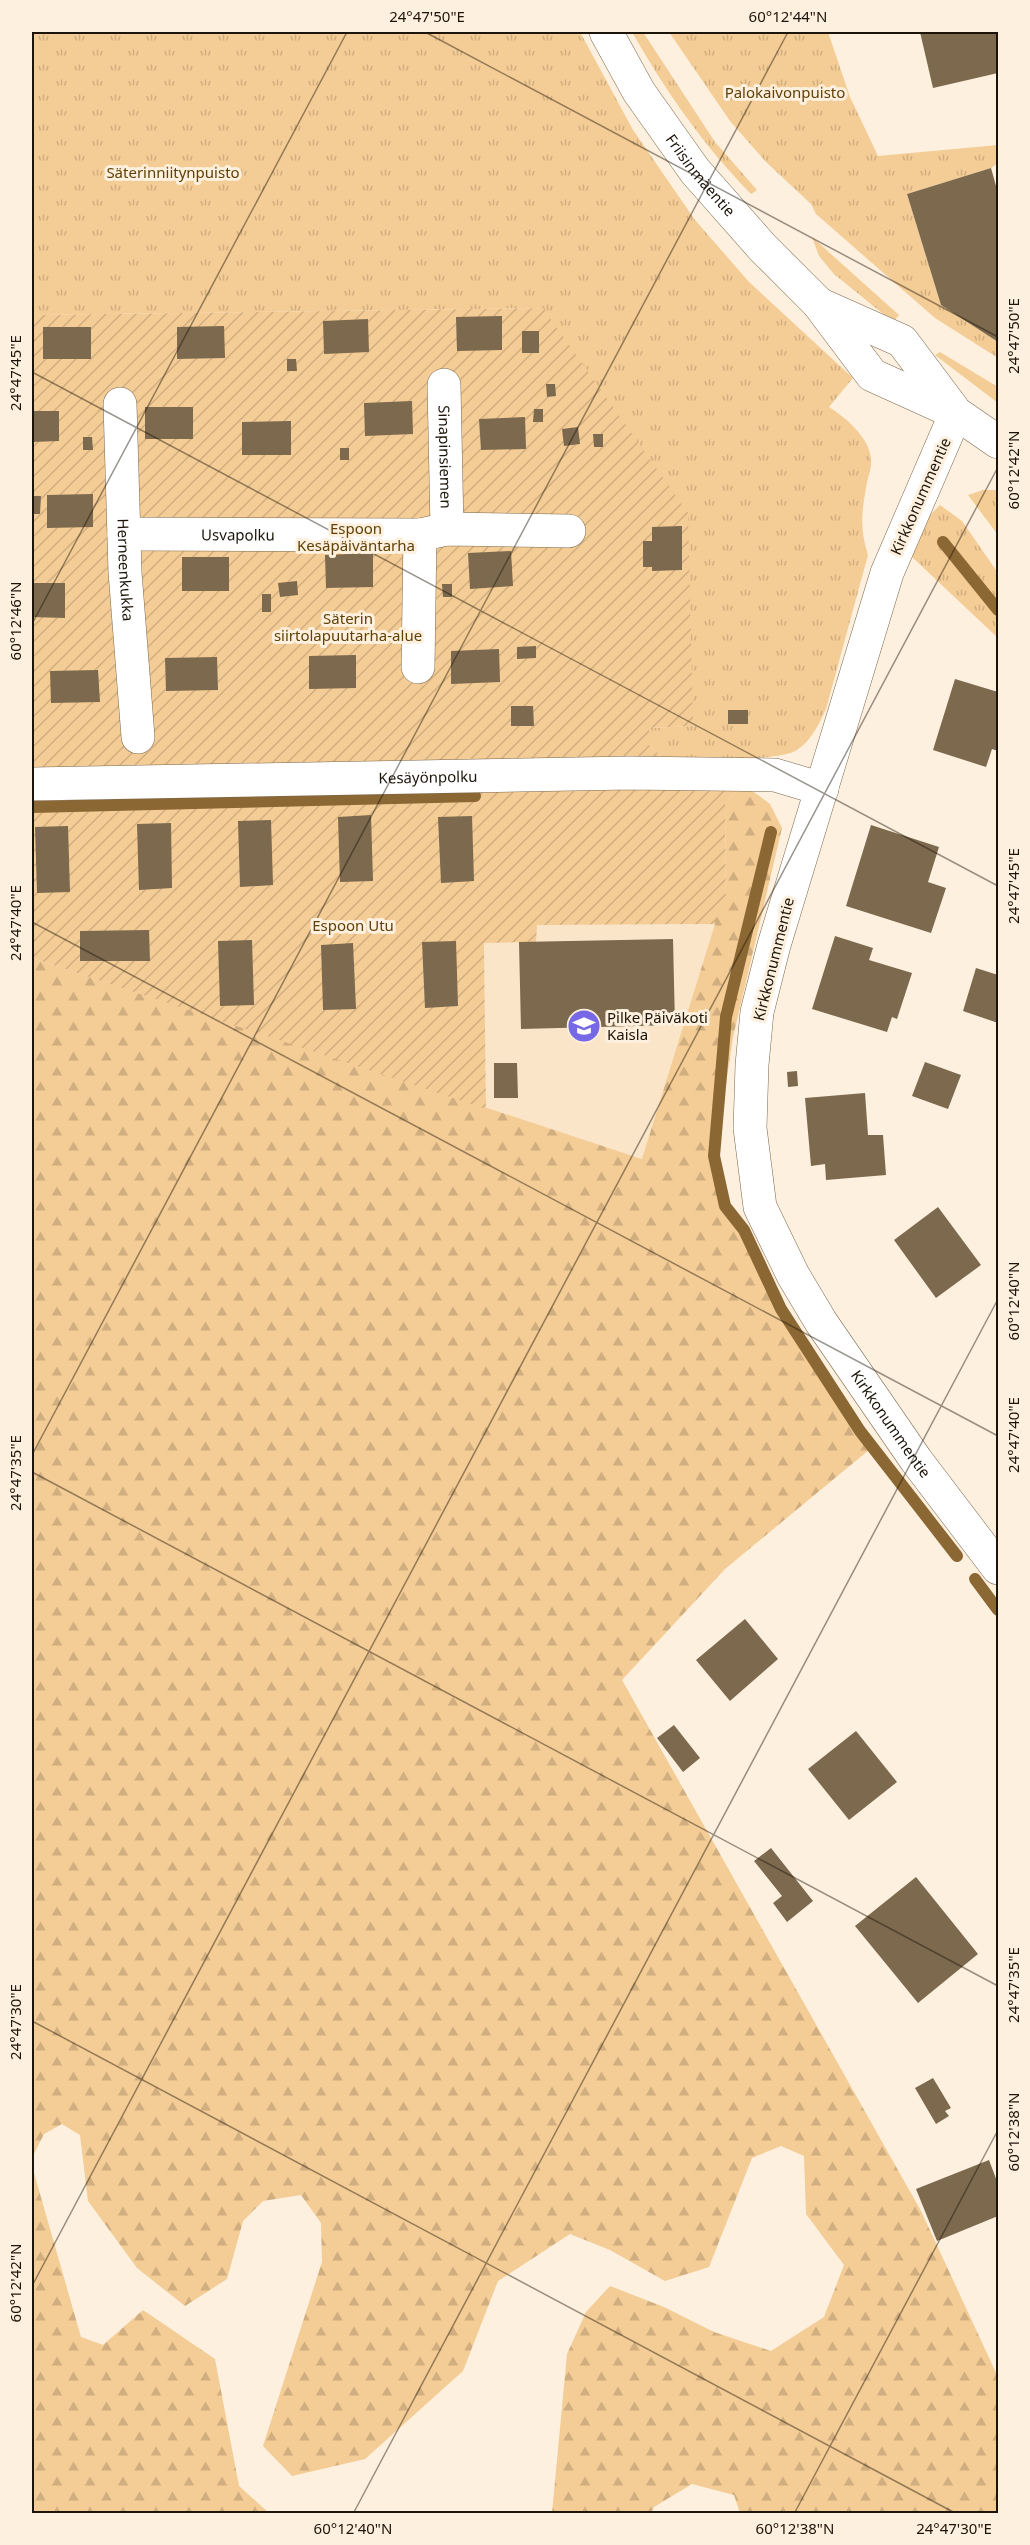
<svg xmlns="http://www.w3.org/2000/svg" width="1030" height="2545" viewBox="0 0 1030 2545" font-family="'Noto Sans',sans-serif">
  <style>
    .built { fill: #fbe5c8 }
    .grass { fill: url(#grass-tufts) }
    .forest { fill: url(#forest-firs) }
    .garden { fill: url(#garden-furrows) }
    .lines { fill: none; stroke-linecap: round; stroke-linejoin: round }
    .stream { stroke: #8b6733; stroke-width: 12 }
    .building { fill: #7c694e }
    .street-casing { stroke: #7c684e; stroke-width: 34 }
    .secondary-casing { stroke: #7c684e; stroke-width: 34 }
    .street { stroke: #fff; stroke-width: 33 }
    .secondary { stroke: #fff; stroke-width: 33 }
    .ticks { fill: none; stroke: #1c1409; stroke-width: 1.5; stroke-opacity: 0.45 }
    .labels { text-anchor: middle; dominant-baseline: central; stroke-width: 6; stroke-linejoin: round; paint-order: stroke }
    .park-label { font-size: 15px; fill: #614107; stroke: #fdf0de }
    .street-label { font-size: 15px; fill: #1c1409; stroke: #fdf0de }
    .poi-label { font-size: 15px; fill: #1c1409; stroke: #fdf0de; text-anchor: start }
    .neatline { fill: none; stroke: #1c1409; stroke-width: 2 }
    .ticks-label { font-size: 15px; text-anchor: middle; fill: #1c1409 }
  </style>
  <defs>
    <pattern id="grass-tufts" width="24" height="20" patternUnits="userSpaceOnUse" patternTransform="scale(1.5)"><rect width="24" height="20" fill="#f4cc95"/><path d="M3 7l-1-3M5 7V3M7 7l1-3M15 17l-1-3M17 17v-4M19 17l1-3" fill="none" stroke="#d1ae7f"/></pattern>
    <pattern id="forest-firs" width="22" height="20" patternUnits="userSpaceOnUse" patternTransform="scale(1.5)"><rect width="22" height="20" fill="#f4cc95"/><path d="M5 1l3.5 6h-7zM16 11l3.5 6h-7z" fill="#d1ae7f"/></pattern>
    <pattern id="garden-furrows" width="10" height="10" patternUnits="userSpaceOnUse" patternTransform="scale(1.5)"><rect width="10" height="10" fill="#f4cc95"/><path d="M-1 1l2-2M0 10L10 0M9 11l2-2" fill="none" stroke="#d1ae7f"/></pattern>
  </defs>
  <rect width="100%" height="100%" fill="#fdf0de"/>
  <!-- built -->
  <path class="built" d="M715 924 643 1159 486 1109 484 943 536 942V925Z"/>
  <!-- grass -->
  <g class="grass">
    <path d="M32 32H580L633 130 695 220 749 282 853 378 829 407C845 417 870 438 871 459 872 466 869 475 867 482 862 511 859 526 868 555L826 709C819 724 811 741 797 750 777 763 689 757 662 757L649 745V728L693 726 543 308 32 315Z"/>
    <path d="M632 32H643L715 142 757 190 751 194C703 145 665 90 632 32Z"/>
    <path d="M669 32H828L850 97 878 156 998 145V163L991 168 907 194 941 305 998 342V358L935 318 816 214 811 204 765 161 730 121Z"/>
    <path d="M812 237 899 315 893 322 834 274 819 256Z"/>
    <path d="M940 352 998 387V403L935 355Z"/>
    <path d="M983 490H998V535L968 495Z"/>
    <path d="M940 505 962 521 998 573V638L912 557 930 515Z"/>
  </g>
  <!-- forest -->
  <g class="forest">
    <path d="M743 784 770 804 782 828 733 1037 717 1145 728 1205 749 1233 765 1275 875 1445 725 1569 622 1680 921 2211 998 2377V2513H740L734 2495 692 2484 654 2507 651 2513H552L567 2354 586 2312 610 2286 664 2307 714 2332 771 2351 824 2317 844 2265 806 2214 804 2156 781 2146 752 2158 709 2267 665 2281 610 2250 570 2234 498 2281 463 2371 365 2459 292 2476 263 2446 322 2262 321 2223 301 2195 263 2201 243 2221 227 2279 185 2306 137 2268 88 2201 80 2135 62 2124 44 2134 32 2158V958L642 1159 715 924V905H726L725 804Z"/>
    <path d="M32 2166 81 2337 103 2345 143 2310 215 2359 239 2486 269 2513H32Z"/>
  </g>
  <!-- garden -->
  <path class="garden" d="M543 308 688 513 693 726 649 728V745L662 757H752L743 784 725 804 726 905H715V924L537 925 536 942 484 943 486 1109 32 958V315Z"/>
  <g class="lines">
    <!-- stream -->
    <g class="stream">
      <path d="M943 542 998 610"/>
      <path d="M32 807 475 796"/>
      <path d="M771 832 726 1017 714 1156 725 1206 744 1230 781 1309 860 1431 957 1556"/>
      <path d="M975 1579 998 1610"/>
    </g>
  </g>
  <!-- building -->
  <g class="building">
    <path d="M920 32H998V73L933 88Z"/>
    <path d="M991 168 998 193V342L941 305 907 194Z"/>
    <path d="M502 316V350L457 351 456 317Z"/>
    <path d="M368 319 369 352 324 354 323 321Z"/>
    <path d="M224 326 225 358 177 359V327Z"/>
    <rect x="43" y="327" width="48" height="32"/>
    <rect x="522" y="331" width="17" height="22"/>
    <path d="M287 359H296L297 371H287Z"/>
    <path d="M546 384H555L556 396 547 397Z"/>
    <path d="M412 401 413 434 365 436 364 403Z"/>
    <rect x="145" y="407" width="48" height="32"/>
    <path d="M534 409H543V422H533Z"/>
    <path d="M32 411H59V441L32 442Z"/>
    <path d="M525 417 526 449 481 450 479 419Z"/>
    <path d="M291 421V455H242V422Z"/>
    <path d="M578 427 580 444 564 446 562 429Z"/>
    <path d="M593 434H603V447H594Z"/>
    <path d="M83 437H92L93 450H83Z"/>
    <rect x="340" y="448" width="9" height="12"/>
    <path d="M93 494V527L47 528V495Z"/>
    <path d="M32 496H41L40 514H32Z"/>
    <path d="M682 526V570L652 571V567H643V541H652V527Z"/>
    <path d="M511 551 513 586 470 589 468 553Z"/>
    <path d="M373 553V587L326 588 325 555Z"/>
    <rect x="182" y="557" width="47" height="34"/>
    <path d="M297 581 298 595 280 597 278 583Z"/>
    <path d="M32 583H65V618L32 617Z"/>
    <path d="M442 584H452V597H443Z"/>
    <rect x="262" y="594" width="9" height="18"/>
    <path d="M536 646V658L517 659V647Z"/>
    <path d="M499 649 500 682 451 684V651Z"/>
    <path d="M356 655V688L309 689V656Z"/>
    <path d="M217 657 218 690 166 691 165 658Z"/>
    <path d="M98 670 100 702 51 703 50 671Z"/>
    <path d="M955 679 998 692V751L992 749 986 767 933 750Z"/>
    <path d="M511 706H533L534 726H511Z"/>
    <rect x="728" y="710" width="20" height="14"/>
    <path d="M371 815 373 881 340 882 338 817Z"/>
    <path d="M472 816 474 881 441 883 438 817Z"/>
    <path d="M271 820 273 885 240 887 238 821Z"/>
    <path d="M171 823 172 888 139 890 137 824Z"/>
    <path d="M871 825 939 847 928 882 946 888 931 933 846 906Z"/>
    <path d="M68 826 70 892 37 893 35 827Z"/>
    <path d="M149 930 150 961H80V931Z"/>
    <path d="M835 936 873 948 869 960 912 973 897 1019 892 1017 887 1032 812 1009Z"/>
    <path d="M673 939 675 1025 521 1029 519 942Z"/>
    <path d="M252 940 254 1005 220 1006 218 941Z"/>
    <path d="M456 941 458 1006 425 1008 422 942Z"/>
    <path d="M353 943 356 1009 323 1010 321 945Z"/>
    <path d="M976 968 998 975V1023L963 1011Z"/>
    <path d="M925 1062 961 1075 948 1109 912 1096Z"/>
    <path d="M494 1063H517L518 1098H494Z"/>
    <path d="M797 1071 798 1086 788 1087 787 1072Z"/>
    <path d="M865 1093 868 1135H883L886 1175 826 1180 825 1164 811 1166 805 1098Z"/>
    <path d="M938 1207 981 1265 936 1298 894 1240Z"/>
    <path d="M745 1619 778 1659 730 1701 696 1660Z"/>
    <path d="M674 1725 700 1758 683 1772 657 1738Z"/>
    <path d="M856 1731 897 1782 849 1820 808 1769Z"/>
    <path d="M771 1848 813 1901 787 1922 773 1903 782 1896 754 1861Z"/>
    <path d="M916 1877 978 1954 918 2003 855 1926Z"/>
    <path d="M933 2078 951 2108 945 2111 949 2116 936 2124 915 2088Z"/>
    <path d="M989 2160 998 2184V2216L937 2241 916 2189Z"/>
  </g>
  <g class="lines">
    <defs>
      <g id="street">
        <path id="s1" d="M444 385 447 529"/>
        <path id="s2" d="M120 404 125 572 138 737"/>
        <path id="s3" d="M956 413 887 573 774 945 757 1012 752 1065 750 1128 760 1207 793 1275 821 1322 916 1460 998 1568"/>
        <path id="s4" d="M124 534 420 535 447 529 569 531"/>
        <path d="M418 667 420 535"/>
        <path id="s5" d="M32 784 629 773 775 775 822 789"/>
      </g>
      <g id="secondary">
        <path id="s6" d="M606 32 639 92 695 171 762 247 818 303 872 375 956 413 998 442"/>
        <path d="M819 304 902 341 953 409"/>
      </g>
    </defs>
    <!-- street casing -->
    <use href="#street" class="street-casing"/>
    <!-- secondary casing -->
    <use href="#secondary" class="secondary-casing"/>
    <!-- street -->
    <use href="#street" class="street"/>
    <!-- secondary -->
    <use href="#secondary" class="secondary"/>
  </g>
  <!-- ticks -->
  <path class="ticks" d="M425 32 998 337M32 372 998 886M32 624 347 32M32 922 998 1436M32 1455 788 32M32 1472 998 1986M32 2021 957 2514M32 2286 998 467M353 2514 998 1299M794 2514 998 2130"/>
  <!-- icons -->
  <defs>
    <symbol id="school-disc" viewBox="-11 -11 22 22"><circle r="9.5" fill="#7769e5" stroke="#fdf0de"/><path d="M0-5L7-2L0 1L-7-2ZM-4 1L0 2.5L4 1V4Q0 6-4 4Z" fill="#fff"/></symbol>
  </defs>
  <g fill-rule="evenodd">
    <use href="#school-disc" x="565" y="1007" width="38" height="38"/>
  </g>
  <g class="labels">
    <!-- park labels -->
    <g class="park-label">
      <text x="785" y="92">Palokaivonpuisto</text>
      <text x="173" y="172">Säterinniitynpuisto</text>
      <text x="356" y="528">Espoon<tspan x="356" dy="17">Kesäpäiväntarha</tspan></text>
      <text x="348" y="618">Säterin<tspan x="348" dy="17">siirtolapuutarha-alue</tspan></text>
      <text x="353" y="925">Espoon Utu</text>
    </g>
    <!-- street labels -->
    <g class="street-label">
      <text stroke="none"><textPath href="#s6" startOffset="172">Friisinmäentie</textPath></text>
      <text stroke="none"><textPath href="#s1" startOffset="72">Sinapinsiemen</textPath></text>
      <text transform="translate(920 496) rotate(-66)">Kirkkonummentie</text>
      <text stroke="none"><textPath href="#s4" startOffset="114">Usvapolku</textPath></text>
      <text stroke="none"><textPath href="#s2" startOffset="166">Herneenkukka</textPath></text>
      <text stroke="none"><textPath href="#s5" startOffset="396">Kesäyönpolku</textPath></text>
      <text transform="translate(773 959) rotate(-76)">Kirkkonummentie</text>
      <text stroke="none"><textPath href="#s3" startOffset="1082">Kirkkonummentie</textPath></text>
    </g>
    <!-- poi labels -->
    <g class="poi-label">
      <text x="607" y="1017">Pilke Päiväkoti<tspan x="607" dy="17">Kaisla</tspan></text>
    </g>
  </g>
  <!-- border -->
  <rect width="1030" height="2545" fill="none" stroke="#fdf0de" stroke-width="66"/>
  <rect x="33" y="33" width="964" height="2479" class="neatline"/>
  <g class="ticks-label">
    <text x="427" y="22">24°47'50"E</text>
    <text x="788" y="22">60°12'44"N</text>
    <text transform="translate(1014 336) rotate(-90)" y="5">24°47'50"E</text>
    <text transform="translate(16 373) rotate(-90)" y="5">24°47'45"E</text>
    <text transform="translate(1014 470) rotate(-90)" y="5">60°12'42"N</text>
    <text transform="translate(16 621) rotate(-90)" y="5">60°12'46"N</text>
    <text transform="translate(1014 886) rotate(-90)" y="5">24°47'45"E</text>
    <text transform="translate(16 923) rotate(-90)" y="5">24°47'40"E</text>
    <text transform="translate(1014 1301) rotate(-90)" y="5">60°12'40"N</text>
    <text transform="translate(1014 1435) rotate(-90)" y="5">24°47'40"E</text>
    <text transform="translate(16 1473) rotate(-90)" y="5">24°47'35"E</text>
    <text transform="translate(1014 1985) rotate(-90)" y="5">24°47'35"E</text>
    <text transform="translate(16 2022) rotate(-90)" y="5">24°47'30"E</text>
    <text transform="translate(1014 2132) rotate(-90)" y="5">60°12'38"N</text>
    <text transform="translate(16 2283) rotate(-90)" y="5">60°12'42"N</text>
    <text x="353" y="2534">60°12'40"N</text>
    <text x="795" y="2534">60°12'38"N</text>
    <text x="954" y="2534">24°47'30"E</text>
  </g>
</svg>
